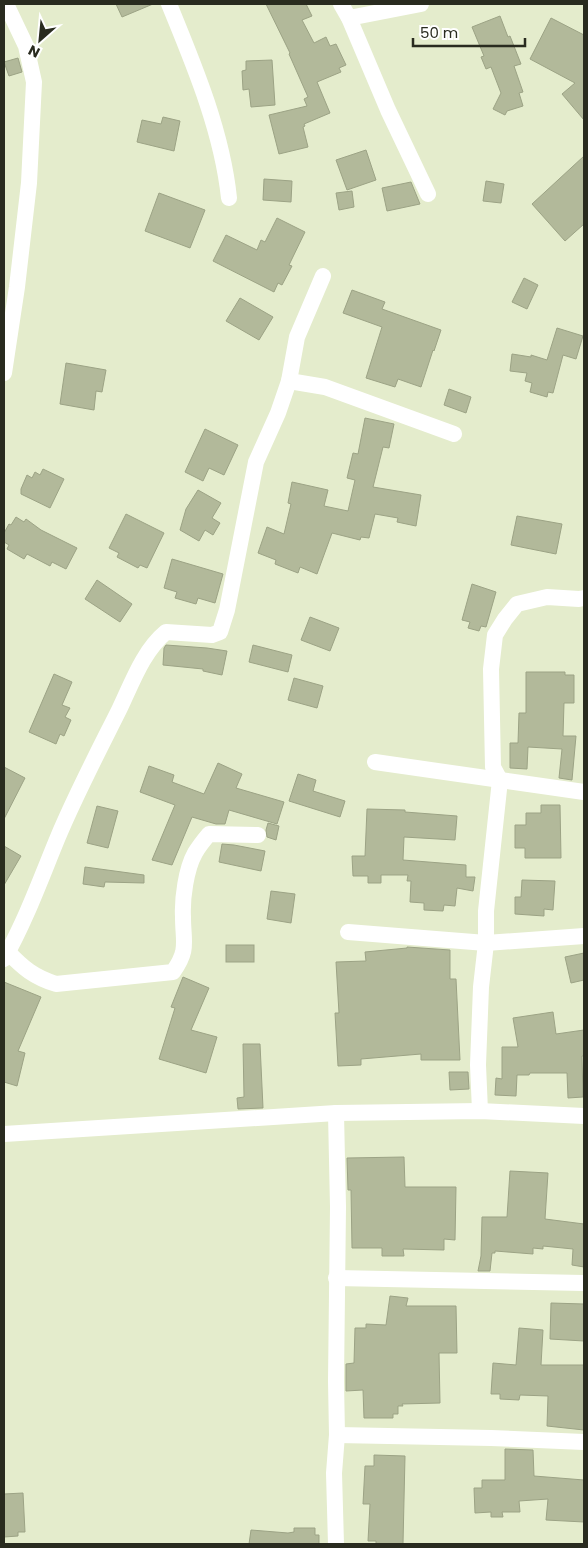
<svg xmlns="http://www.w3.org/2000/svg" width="588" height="1548" viewBox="0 0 588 1548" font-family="Poppins,sans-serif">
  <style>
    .building { fill: #b2b99a; stroke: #9ca385 }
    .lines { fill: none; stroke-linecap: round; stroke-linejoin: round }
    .minor { stroke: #fff; stroke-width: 16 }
  </style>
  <rect width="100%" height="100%" fill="#e4eccc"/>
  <!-- building -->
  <g class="building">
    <path d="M116 4H153L122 17Z"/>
    <path d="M266 4H306L312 16 302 20 314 43 326 37 330 46 336 44 346 65 339 68 341 72 317 82 330 113 304 124 305 126 303 127 308 147 279 154 269 115 307 106 304 99 308 97 289 54 290 53Z"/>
    <path d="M500 16 508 37 510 36 521 64 514 66 523 92 519 93 523 106 507 111 505 115 493 109 501 93 491 67 486 69 481 57 484 56 472 27Z"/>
    <path d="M551 18 584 35V120L562 94 575 83 530 59Z"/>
    <path d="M18 58 22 72 9 76 4 62Z"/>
    <path d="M272 60 275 105 251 107 249 89 243 90 242 71 246 70V61Z"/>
    <path d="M163 117 180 121 174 151 137 142 142 120 161 124Z"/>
    <path d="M366 150 376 180 347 190 336 160Z"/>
    <path d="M584 156V224L565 241 532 204Z"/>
    <path d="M264 179 292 181 291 202 263 200Z"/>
    <path d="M486 181 504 184 501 203 483 201Z"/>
    <path d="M411 182 420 204 387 211 382 188Z"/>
    <path d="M352 191 354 207 339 210 336 193Z"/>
    <path d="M159 193 205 210 190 248 145 231Z"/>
    <path d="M277 218 305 232 289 265 292 266 282 285 278 283 274 292 213 261 226 235 257 250 261 240 265 242Z"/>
    <path d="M524 278 538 285 527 309 512 302Z"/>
    <path d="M352 290 385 302 382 309 441 330 434 351 433 350 421 387 398 379 395 387 366 378 382 327 343 313Z"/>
    <path d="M240 298 273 317 259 340 226 321Z"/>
    <path d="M557 328 583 336 576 359 563 355 553 393 548 392 547 397 530 392 532 383 525 381 527 373 510 371 512 354 531 357V355L547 360Z"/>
    <path d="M66 363 106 370 102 392 96 391 94 410 60 404Z"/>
    <path d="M449 389 471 397 466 413 444 405Z"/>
    <path d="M365 418 394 424 389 448 383 447 373 487 421 495 416 526 397 522 398 518 375 514 369 538 361 537 360 540 332 533 317 574 300 567 298 573 275 564 276 560 258 553 267 527 284 534 291 504 288 503 292 482 328 490 324 506 348 511 355 480 347 478 353 453 358 454Z"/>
    <path d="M205 429 238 445 224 475 209 468 203 481 185 472Z"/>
    <path d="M43 469 64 479 50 508 21 494V489L27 475 32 478 35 472 40 475Z"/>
    <path d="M198 490 221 503 212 518 220 523 213 535 205 530 199 541 180 530 186 509Z"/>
    <path d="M126 514 164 533 147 568 140 565 138 568 117 557 119 553 109 548Z"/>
    <path d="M517 516 562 524 556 554 511 545Z"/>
    <path d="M16 517 24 522 26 519 41 530 77 548 66 569 52 562 50 566 27 554 24 559 7 549 9 545 4 542V533L9 524 11 525Z"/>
    <path d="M172 559 223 574 215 603 198 598 196 604 175 598 177 592 164 588Z"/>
    <path d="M97 580 132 604 120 622 85 599Z"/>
    <path d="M472 584 496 592 486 627 481 626 479 631 468 628 470 622 462 620Z"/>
    <path d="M310 617 339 628 330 651 301 640Z"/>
    <path d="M166 645 207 648 227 651 222 675 203 671V669L163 665 164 648Z"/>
    <path d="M253 645 292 655 288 672 249 662Z"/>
    <path d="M526 672H565V675H574V703H564L563 736H576L572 780 559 778 562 749 528 747 527 769 510 768V743H518L519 713H526Z"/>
    <path d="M54 674 72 682 62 705 70 708 65 717 71 720 64 736 60 734 56 744 29 732Z"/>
    <path d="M294 678 323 686 317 708 288 700Z"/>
    <path d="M218 763 242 774 236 788 284 802 277 824 229 810 225 824H216L192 817 172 865 152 860 175 805 140 792 149 766 174 775 172 782 204 794Z"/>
    <path d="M4 767 25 778 4 819Z"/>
    <path d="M298 774 316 780 313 791 345 801 340 817 289 801Z"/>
    <path d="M541 805H560L561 858H525V848H515V825H526V813H541Z"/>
    <path d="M97 806 118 811 108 848 87 843Z"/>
    <path d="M367 809 405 810V812L457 816 455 840 404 837 403 860 466 865V877H475L473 891 457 888 455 906 444 905 443 911 424 910V903L410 902 411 881H407L408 875H381V883H368V876H353L352 856H365Z"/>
    <path d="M268 823 279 826 276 840 267 837 266 830Z"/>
    <path d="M222 844 234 845 265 851 261 871 219 862Z"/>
    <path d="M4 846 21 856 4 885Z"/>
    <path d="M85 867 144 875V883L105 882 104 887 83 884Z"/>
    <path d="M522 880 555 881 553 910 544 909V916L515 914V897H521Z"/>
    <path d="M271 891 295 894 291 923 267 919Z"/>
    <rect x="226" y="945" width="28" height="17"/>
    <path d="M407 947 450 950V979H456L460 1060H421V1054L361 1059V1065L338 1066 335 1013H339L336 962 366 961 365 952 407 948Z"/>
    <path d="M584 953V980L571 983 565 957Z"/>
    <path d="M183 977 209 988 191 1030 217 1037 206 1073 159 1059 175 1008 171 1007Z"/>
    <path d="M4 982 41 997 18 1051 25 1053 17 1086 4 1082Z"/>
    <path d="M553 1012 556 1034 584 1030V1056H582L583 1097 568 1098 567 1073H530L529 1075H517L516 1096 495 1095 496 1078 502 1079V1047H518L513 1018Z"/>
    <path d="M243 1044H260L263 1108 238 1109 237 1098 244 1097Z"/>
    <path d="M449 1072H468L469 1089 450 1090Z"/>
    <path d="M404 1157 405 1187H456L455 1240 444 1239V1250L403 1249 404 1256H382V1248H352L351 1190H348L347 1158Z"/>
    <path d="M510 1171 548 1173 545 1219 584 1224V1267L572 1265 573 1249 543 1246V1249L533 1248V1254L495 1251V1253H492L490 1271H478L481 1256 482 1217H507Z"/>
    <path d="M390 1296 408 1298 406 1306H456L457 1353H439L440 1403 402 1404 403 1406H398V1414H393V1418H364L363 1390 346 1391V1364L354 1363 355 1328H366V1324L386 1325Z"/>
    <path d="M551 1303 584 1304V1341L550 1339Z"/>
    <path d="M519 1328 543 1330 541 1365H584V1430L547 1426 548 1396 520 1395 519 1400 500 1399V1394H491L493 1363 516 1365Z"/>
    <path d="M505 1449 533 1450 534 1476 584 1480V1522L546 1520 548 1499 519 1501 520 1512H502L503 1517H491V1512L475 1513 474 1488H482V1480H505Z"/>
    <path d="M374 1455 405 1456 403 1544H376V1541H368L370 1504H363L365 1466H374Z"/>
    <path d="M23 1493 25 1532H18V1536L4 1537V1494Z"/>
    <path d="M294 1528H315V1535H319V1544H249L251 1530 288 1533 294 1532Z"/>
  </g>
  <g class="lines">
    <!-- minor -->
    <g class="minor">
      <path d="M169 4C194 65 222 131 229 198"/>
      <path d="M341 4 349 18 388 110 428 194"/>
      <path d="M349 18 421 4"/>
      <path d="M4 373 17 287 29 183 34 82 26 46 6 4"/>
      <path d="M289 381 325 387 454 434"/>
      <path d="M375 762 584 792"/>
      <path d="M348 932 486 943 584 936"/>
      <path d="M8 952C23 968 34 977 56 984L173 972C189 950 183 942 183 917 182 899 186 869 195 853 199 846 204 840 209 834L258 835"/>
      <path d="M4 959C26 920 41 878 58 837 76 794 98 752 119 710 132 683 143 651 166 632L212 635 220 632 227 610 256 462 278 413 289 381 297 337 323 276"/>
      <path d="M480 1111 478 1065 481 987 486 943V911L500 780 493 767 491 669 495 635 505 619 517 604 547 597 579 599 584 598"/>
      <path d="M336 1113 338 1207 336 1381 337 1435 334 1473 336 1544"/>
      <path d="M4 1134 336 1113 480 1111 584 1116"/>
      <path d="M336 1278 584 1283"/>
      <path d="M337 1435 491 1438 584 1442"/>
    </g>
  </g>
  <!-- border -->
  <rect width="588" height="1548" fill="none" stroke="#292b1f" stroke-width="10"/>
  <!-- north arrow -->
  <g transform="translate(40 40) rotate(207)" stroke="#ffffff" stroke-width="4" paint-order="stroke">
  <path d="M0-4L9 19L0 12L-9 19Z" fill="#292b1f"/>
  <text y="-8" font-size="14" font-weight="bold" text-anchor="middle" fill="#292b1f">N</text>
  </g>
  <!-- scale -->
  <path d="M413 38v8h112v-8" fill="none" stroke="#292b1f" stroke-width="2.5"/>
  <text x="420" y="38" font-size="15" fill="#292b1f" stroke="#ffffff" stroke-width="4" paint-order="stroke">50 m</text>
</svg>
